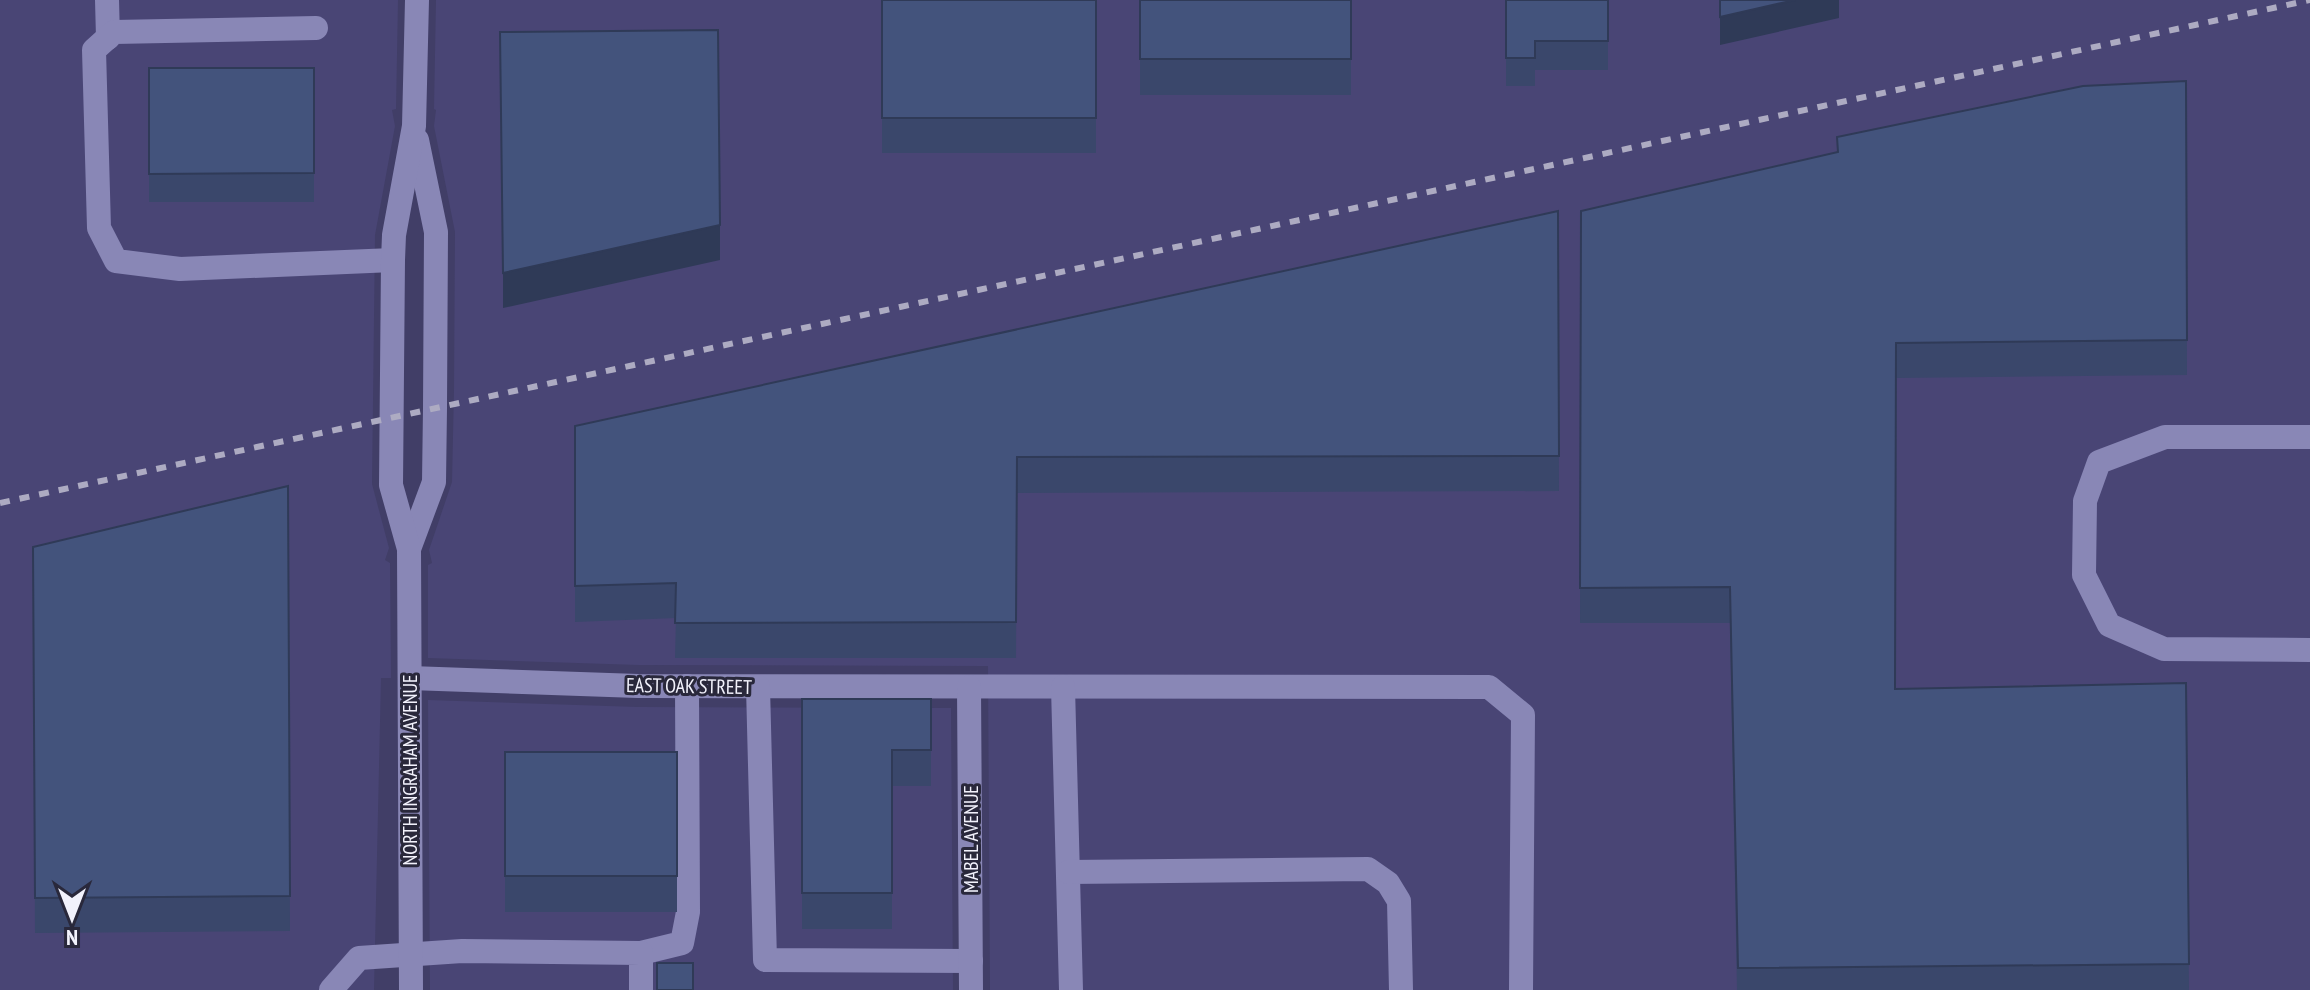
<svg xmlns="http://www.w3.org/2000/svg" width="2310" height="990" viewBox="0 0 2310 990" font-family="'PT Sans Narrow',sans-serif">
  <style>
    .built { fill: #494575 }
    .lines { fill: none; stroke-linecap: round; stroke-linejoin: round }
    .minor { stroke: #8987b6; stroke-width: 24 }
    .rail { stroke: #adabc2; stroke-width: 6; stroke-dasharray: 10 10; stroke-linecap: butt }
    .wall { fill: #3a476b }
    .shaded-wall { fill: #2f3a57 }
    .building { fill: #43537c; stroke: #2f3a57; stroke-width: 2 }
    .labels { text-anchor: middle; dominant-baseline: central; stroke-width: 6; stroke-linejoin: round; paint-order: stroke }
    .street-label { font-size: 20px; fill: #f2f2fc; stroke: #29283b }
  </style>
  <rect width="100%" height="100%" fill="#413e67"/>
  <!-- built -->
  <g class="built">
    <path d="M0 0H398L396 109 392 110 395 126 375 235 372 484 389 548 385 560 390 563 391 678H381L374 990H0Z"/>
    <path d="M436 0H2310V990H990L988 666 639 665 428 658V565L432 563 429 550 452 482 454 390 455 232 434 126 436 110 434 109Z"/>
    <path d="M428 700 638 707 951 708 953 990H430Z"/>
  </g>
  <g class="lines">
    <!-- minor -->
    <g class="minor">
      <path d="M107 0 108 38"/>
      <path d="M316 28 114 32 94 50 99 228 116 261 180 269 393 260"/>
      <path d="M2310 437H2165L2099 462 2085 501 2084 575 2109 625 2164 649 2310 650"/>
      <path d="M409 549 434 482 435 408 436 232 417 140"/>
      <path d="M410 678 638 686 1489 687 1523 715 1521 990"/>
      <path d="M758 687 765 960 971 961"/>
      <path d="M969 687 971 990"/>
      <path d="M1063 687 1071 990"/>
      <path d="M1068 872 1368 869 1388 883 1399 901 1401 990"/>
      <path d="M641 953 682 943 688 912 687 686"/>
      <path d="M331 990 359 958 462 951 641 953V990"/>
      <path d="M411 990 409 549 391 485 393 260 394 235 414 126 417 0"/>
    </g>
    <!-- rail -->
    <path class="rail" d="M0 503 2310 0"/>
  </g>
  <!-- wall -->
  <g class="wall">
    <rect x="882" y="0" width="214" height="153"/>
    <rect x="1140" y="0" width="211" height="95"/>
    <path d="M1506 0H1608V70H1535V86H1506Z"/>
    <rect x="149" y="68" width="165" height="134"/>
    <path d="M2186 81 2187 375 1896 378V689L2186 683 2189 990H1737L1730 623H1580L1581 211Z"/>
    <path d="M1558 211 1559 491 1017 493 1016 658H675L676 618 575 622V426Z"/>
    <path d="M288 486 290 931 35 933 33 547Z"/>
    <path d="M802 699H931V786H892V929H802Z"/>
    <rect x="505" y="752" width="172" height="160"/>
  </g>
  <!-- shaded-wall -->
  <g class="shaded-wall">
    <path d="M1795 0H1839V18L1720 45V17Z"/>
    <path d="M720 225V260L503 308V273Z"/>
  </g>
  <!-- building -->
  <g class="building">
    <rect x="882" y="0" width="214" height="118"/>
    <rect x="1140" y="0" width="211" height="59"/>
    <path d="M1506 0H1608V41H1535V58H1506Z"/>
    <path d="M1720 0H1795L1720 17Z"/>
    <path d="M718 30 720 225 503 273 500 32Z"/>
    <path d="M149 68H314V173L149 174Z"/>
    <path d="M2186 81 2187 340 1896 343 1895 689 2186 683 2189 964 1738 968 1730 587 1580 588 1581 211 1838 152 1837 137 2083 86Z"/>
    <path d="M1558 211 1559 456 1017 457 1016 622 675 623 676 583 575 586V426Z"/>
    <path d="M288 486 290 896 35 898 33 547Z"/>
    <path d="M802 699H931V750H892V893H802Z"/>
    <rect x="505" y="752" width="172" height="124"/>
    <rect x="657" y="963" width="36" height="27"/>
  </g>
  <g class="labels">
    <!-- street labels -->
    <g class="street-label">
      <text transform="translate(689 686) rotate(1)">EAST OAK STREET</text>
      <text transform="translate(410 770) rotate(-90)">NORTH INGRAHAM AVENUE</text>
      <text transform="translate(971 839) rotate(-90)">MABEL AVENUE</text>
    </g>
  </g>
  <!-- north arrow -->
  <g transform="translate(72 918) rotate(180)" stroke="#29283b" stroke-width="6" paint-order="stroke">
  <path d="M0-6L14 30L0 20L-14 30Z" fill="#f2f2fc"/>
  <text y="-12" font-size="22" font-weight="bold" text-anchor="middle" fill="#f2f2fc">N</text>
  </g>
</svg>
